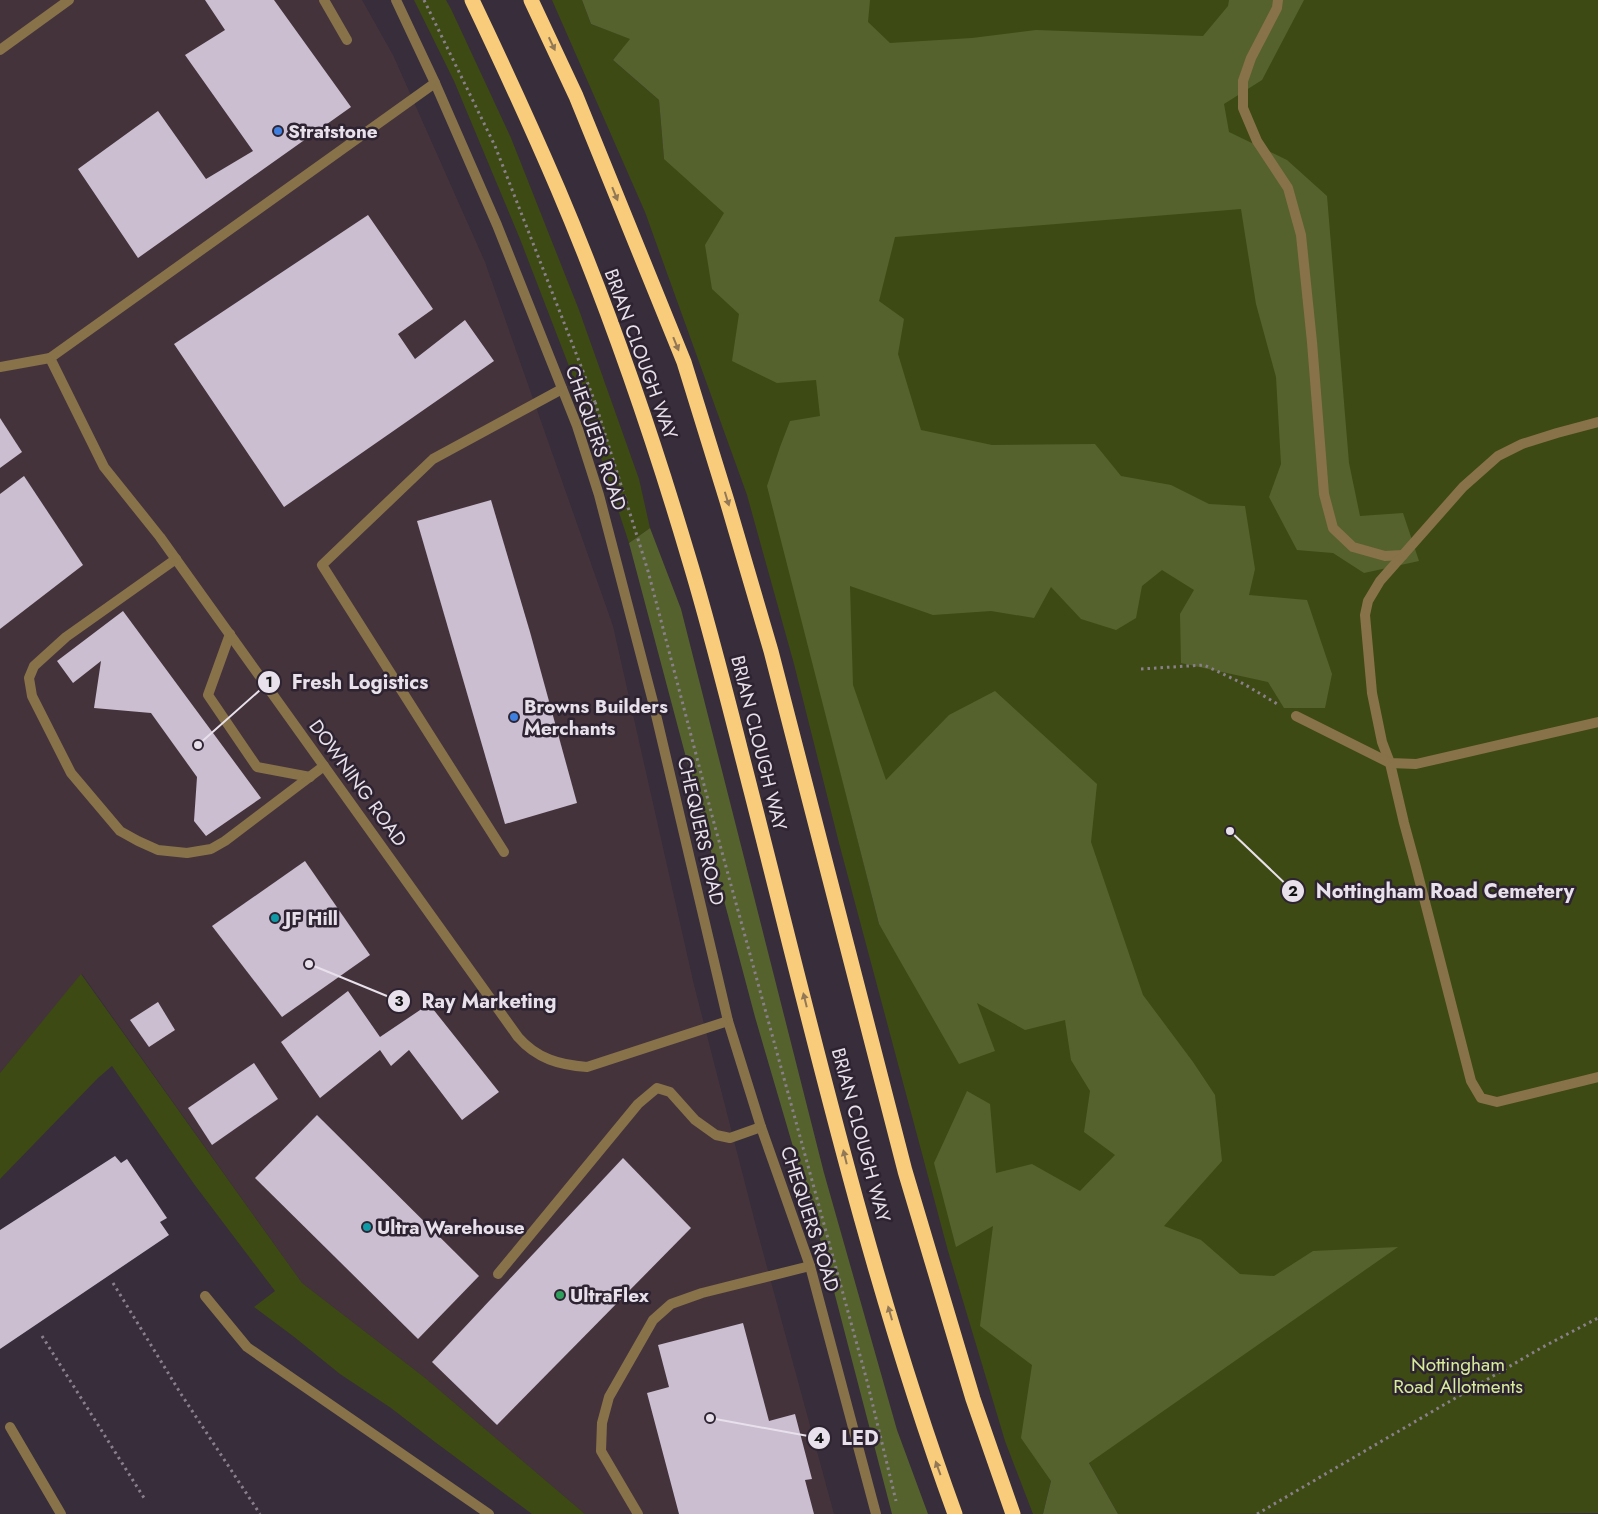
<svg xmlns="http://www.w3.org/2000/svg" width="1598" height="1514" viewBox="0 0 1598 1514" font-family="Jost,sans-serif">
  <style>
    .industrial { fill: #45333c }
    .green { fill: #3e4a14; fill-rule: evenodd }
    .forest { fill: #56622d }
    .building { fill: #cabed0 }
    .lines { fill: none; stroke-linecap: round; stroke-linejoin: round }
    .path { stroke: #89808c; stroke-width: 3; stroke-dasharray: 2.5 4; stroke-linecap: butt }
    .lane { stroke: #88724a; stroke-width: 10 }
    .street { stroke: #88724a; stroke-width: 10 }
    .highway { stroke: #f8cc7b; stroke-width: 15 }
    .oneway { fill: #927856 }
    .shop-dot { fill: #3f7fe0; stroke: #2d2331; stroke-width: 2 }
    .culture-dot { fill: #0f9aa8; stroke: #2d2331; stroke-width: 2 }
    .leisure-dot { fill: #2e9e5b; stroke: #2d2331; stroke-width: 2 }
    .labels { text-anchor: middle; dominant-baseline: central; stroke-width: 5; stroke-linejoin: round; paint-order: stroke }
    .poi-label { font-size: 19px; font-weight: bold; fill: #e8e1eb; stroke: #2d2331; text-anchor: start }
    .street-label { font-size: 19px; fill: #e8e1eb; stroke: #2d2331 }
    .park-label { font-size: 19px; fill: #d8ed9a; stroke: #2d2331 }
    .leader { fill: none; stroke: #e8e1eb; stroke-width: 2 }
    .callout-dot { fill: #e8e1eb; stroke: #2d2331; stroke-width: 2 }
    .mark-label { font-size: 15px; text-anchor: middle; font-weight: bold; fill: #111 }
    .callout-label { font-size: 20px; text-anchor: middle; font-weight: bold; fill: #e8e1eb; stroke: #2d2331; stroke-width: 5; stroke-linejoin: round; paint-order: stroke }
  </style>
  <rect width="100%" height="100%" fill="#372d3b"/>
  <!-- industrial -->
  <path class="industrial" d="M0 0H362L393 55 485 262 613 626 694 985 757 1230 834 1514H585L424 1377 302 1283 82 974 0 1073Z"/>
  <!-- green -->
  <g class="green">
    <path d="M414 0H446L451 9 511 138 579 310 639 479 650 528 629 543 582 400 520 239 454 81Z"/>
    <path d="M552 0H582L591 24 631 39 613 60 659 100 664 159 677 0H1598V1513L1118 1514 1089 1463 1051 1481 1043 1514H1033L1005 1441 948 1251 839 843 794 664 747 495 645 212ZM822 699 898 956 879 924Z"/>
    <path d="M81 974 302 1283 424 1377 585 1514H532L435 1442 391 1408 340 1374 293 1336 254 1307 275 1291 194 1184 112 1066 98 1078 0 1179V1073Z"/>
  </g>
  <!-- forest -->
  <g class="forest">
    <path d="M582 0H870L868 22 890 43 972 38 1036 30 1203 36 1228 6 1229 0H1304L1262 80 1224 104 1229 132 1287 160 1327 196 1349 463 1360 516 1403 513 1419 561 1364 573 1333 553 1297 550 1269 497 1281 464 1276 377 1256 304 1241 209 895 237 879 301 904 319 898 354 921 430 992 445 1095 444 1121 476 1171 485 1209 504 1245 506 1255 569 1249 595 1307 600 1332 674 1325 708H1284L1268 682 1181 663 1180 614 1194 590 1162 570 1142 586 1136 618 1116 630 1081 619 1051 587 1034 618 991 611 933 615 850 586 853 685 886 780 949 715 995 691 1097 784 1091 842 1143 995 1193 1062 1215 1095 1222 1161 1164 1226 1201 1240 1240 1274 1274 1276 1313 1251 1398 1247 1089 1463 1118 1514H1043L1051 1481 1021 1438 1032 1365 980 1326 993 1226 956 1247 934 1163 967 1091 990 1104 996 1173 1032 1164 1080 1191 1115 1155 1084 1132 1090 1091 1071 1060 1065 1020 1025 1030 977 1003 995 1051 959 1064 879 924 767 486 780 447 790 421 820 416 816 380 777 383 732 361 739 314 712 289 705 245 724 213 664 159 659 100 613 60 630 39 591 24Z"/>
    <path d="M650 528 681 609 824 1173 897 1430 928 1514H892L823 1249 755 1017 629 543Z"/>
  </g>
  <!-- building -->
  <g class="building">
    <path d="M205 0H274L351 107 138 258 78 169 158 111 206 179 253 151 185 55 225 30Z"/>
    <path d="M368 215 433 309 398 334 415 359 465 320 494 361 284 507 174 344Z"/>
    <path d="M0 418 22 452 0 468Z"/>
    <path d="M24 476 83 565 0 629V494Z"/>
    <path d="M491 500 530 632 577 803 505 824 417 521Z"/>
    <path d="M123 611 261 798 206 836 194 821 197 777 151 713 94 708 101 661 73 683 57 661Z"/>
    <path d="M305 861 370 955 282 1017 212 926Z"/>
    <path d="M348 991 380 1037 429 1004 499 1092 462 1120 409 1050 391 1066 380 1050 320 1098 281 1042Z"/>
    <path d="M158 1002 175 1030 149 1047 130 1020Z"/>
    <path d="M254 1063 278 1099 212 1145 188 1108Z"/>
    <path d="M317 1115 479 1276 418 1339 255 1178Z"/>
    <path d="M115 1156 121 1163 127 1159 167 1218 160 1222 169 1235 0 1349V1230Z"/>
    <path d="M623 1158 691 1228 497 1425 432 1362Z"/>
    <path d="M743 1323 769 1421 795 1414 812 1479 805 1480 814 1514H679L647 1393 669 1387 658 1345Z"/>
  </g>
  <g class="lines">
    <!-- path -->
    <g class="path">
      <path d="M424 0 495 146 595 402"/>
      <path d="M589 400 595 402 648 571 714 823 867 1381 896 1501"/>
      <path d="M1141 669 1204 665 1244 684 1279 705"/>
      <path d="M113 1283 181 1394 260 1514"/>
      <path d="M42 1336 146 1501"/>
      <path d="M1257 1514 1541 1348 1598 1318"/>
    </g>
    <!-- lane -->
    <g class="lane">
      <path d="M324 0 347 40"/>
      <path d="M1278 0 1277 8 1251 58 1243 81V108L1257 141 1288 188 1301 235 1312 342 1324 494 1333 528 1353 547 1385 556 1403 555"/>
      <path d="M0 50 69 0"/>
      <path d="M1598 422 1557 433 1522 444 1498 456 1463 487 1380 581 1368 601 1365 615 1372 693 1382 742 1390 763 1404 823 1416 867 1471 1081 1481 1098 1497 1102 1598 1077"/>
      <path d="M176 559 66 637 34 666 29 678 32 696 71 773 120 831 138 841 158 850 187 853 211 849 225 841 324 766"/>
      <path d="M230 634 208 695 257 767 310 777"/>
      <path d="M1296 716 1390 763 1416 764 1598 722"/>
      <path d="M504 852 322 565 433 459 562 389"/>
      <path d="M498 1274 638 1104 657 1088 670 1092 695 1120 716 1135 730 1138 761 1127"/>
      <path d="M205 1296 247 1347 489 1514"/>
      <path d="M10 1427 61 1514"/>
      <path d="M638 1514 601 1451 602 1423 609 1397 653 1320 671 1304 702 1293 810 1266"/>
    </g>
    <!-- street -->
    <g class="street">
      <path d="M396 0 435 83 497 225 577 426 599 495 653 702 728 1021 761 1127 810 1266 876 1514"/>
      <path d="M50 358 104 467 160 537 518 1037C537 1059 560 1065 587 1067L728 1021"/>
      <path d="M0 367 50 358 435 83"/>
    </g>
    <!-- highway -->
    <g class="highway">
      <path d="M472 0C502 63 531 126 558 189 609 309 652 434 689 559 712 635 731 713 751 791 813 1033 869 1279 955 1514"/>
      <path d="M531 0 576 96 684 362 727 501 771 651 905 1171 973 1399 1013 1514"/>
    </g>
  </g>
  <!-- one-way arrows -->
  <defs><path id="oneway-solid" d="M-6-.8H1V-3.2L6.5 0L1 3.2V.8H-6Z" transform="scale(1.25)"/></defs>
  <g class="oneway">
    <use href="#oneway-solid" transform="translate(552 44) rotate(65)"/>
    <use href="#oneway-solid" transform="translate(615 194) rotate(68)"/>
    <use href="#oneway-solid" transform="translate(676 344) rotate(68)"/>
    <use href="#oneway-solid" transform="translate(727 499) rotate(73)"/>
    <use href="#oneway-solid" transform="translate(805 1000) rotate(-104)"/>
    <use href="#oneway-solid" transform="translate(845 1157) rotate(-104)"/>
    <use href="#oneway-solid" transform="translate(890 1313) rotate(-106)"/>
    <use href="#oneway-solid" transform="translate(938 1468) rotate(-110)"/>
  </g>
  <!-- markers -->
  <g class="shop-dot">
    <circle cx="278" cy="131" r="5"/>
    <circle cx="514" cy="717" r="5"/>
  </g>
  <g class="culture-dot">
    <circle cx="275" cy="918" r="5"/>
    <circle cx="367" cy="1227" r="5"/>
  </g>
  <circle class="leisure-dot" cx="560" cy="1295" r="5"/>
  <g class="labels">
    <!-- poi labels -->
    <g class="poi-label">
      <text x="288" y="131">Stratstone</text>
      <text x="524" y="706">Browns Builders<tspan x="524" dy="22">Merchants</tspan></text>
      <text x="285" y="918">JF Hill</text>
      <text x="377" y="1227">Ultra Warehouse</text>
      <text x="570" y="1295">UltraFlex</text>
    </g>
    <!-- street labels -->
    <g class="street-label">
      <text transform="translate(641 354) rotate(70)">BRIAN CLOUGH WAY</text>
      <text transform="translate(596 438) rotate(71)">CHEQUERS ROAD</text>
      <text transform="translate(759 743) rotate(76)">BRIAN CLOUGH WAY</text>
      <text transform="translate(358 783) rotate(54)">DOWNING ROAD</text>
      <text transform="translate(701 831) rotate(77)">CHEQUERS ROAD</text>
      <text transform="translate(861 1135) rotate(75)">BRIAN CLOUGH WAY</text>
      <text transform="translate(810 1219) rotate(72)">CHEQUERS ROAD</text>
    </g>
    <!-- park labels -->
    <g class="park-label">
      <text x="1458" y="1364">Nottingham<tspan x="1458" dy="22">Road Allotments</tspan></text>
    </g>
  </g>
  <!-- callouts -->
  <path class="leader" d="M198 745L269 682M1230 831L1293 891M309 964L399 1001M710 1418L819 1438"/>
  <g class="callout-dot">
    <circle cx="198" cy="745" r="5"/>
    <circle cx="1230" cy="831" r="5"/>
    <circle cx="309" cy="964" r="5"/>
    <circle cx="710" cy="1418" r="5"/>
    <circle cx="269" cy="682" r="12"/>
    <circle cx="1293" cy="891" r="12"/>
    <circle cx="399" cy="1001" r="12"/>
    <circle cx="819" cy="1438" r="12"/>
  </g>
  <g class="mark-label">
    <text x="269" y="687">1</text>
    <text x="1293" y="896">2</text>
    <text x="399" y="1006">3</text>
    <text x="819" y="1443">4</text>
  </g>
  <g class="callout-label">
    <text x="360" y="689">Fresh Logistics</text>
    <text x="1445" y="898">Nottingham Road Cemetery</text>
    <text x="489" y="1008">Ray Marketing</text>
    <text x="860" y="1445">LED</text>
  </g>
</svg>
